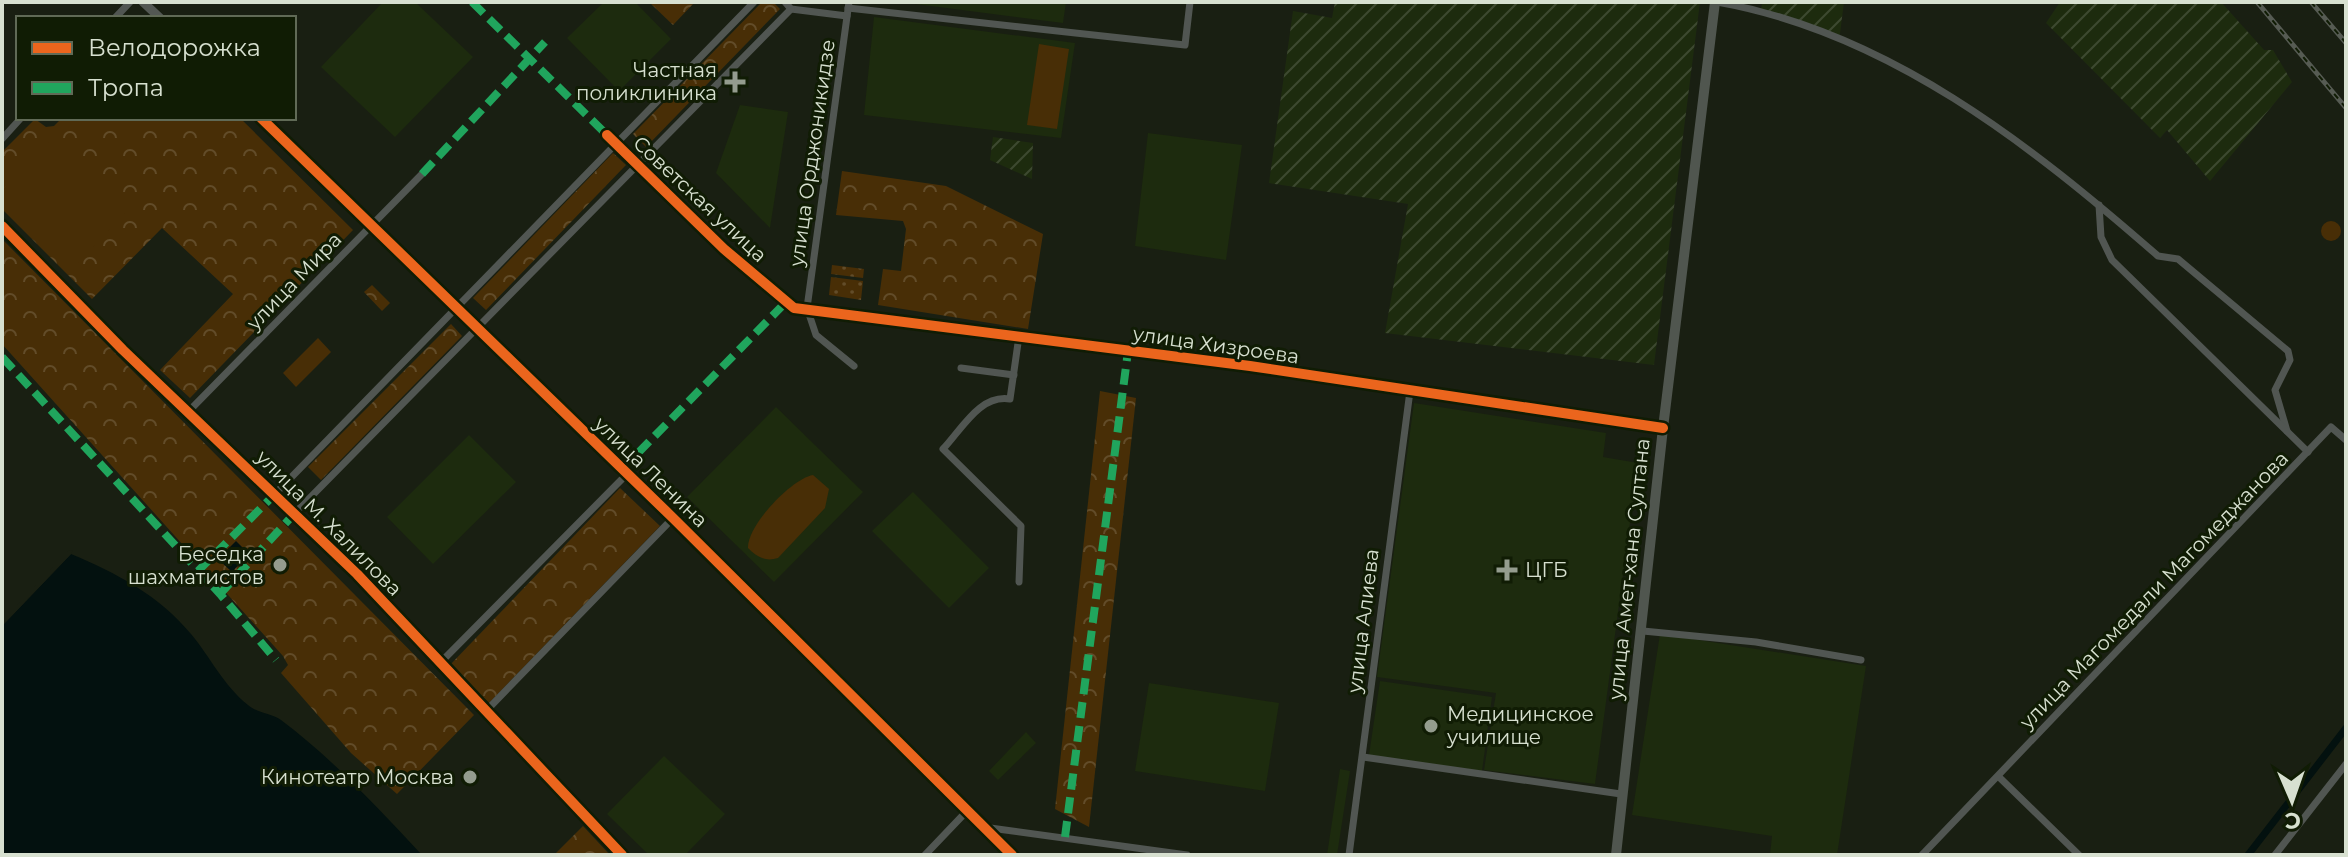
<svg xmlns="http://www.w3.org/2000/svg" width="2348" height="857" viewBox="0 0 2348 857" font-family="Montserrat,sans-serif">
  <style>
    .built { fill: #1d2b0e }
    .industrial { fill: url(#industrial-furrows) }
    .grass { fill: url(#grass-dots) }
    .forest { fill: url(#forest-crowns) }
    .garden { fill: #482e06 }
    .water { fill: #03110f }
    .pier { fill: #191f12 }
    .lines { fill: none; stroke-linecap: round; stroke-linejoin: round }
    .canal { stroke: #03110f; stroke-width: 7 }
    .street { stroke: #515652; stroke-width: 7 }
    .secondary { stroke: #535853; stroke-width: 9 }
    .primary { stroke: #50564f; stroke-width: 10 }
    .rail-casing { stroke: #565b53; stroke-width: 5 }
    .rail { stroke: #101c04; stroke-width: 2; stroke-dasharray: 6; stroke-linecap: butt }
    .quiet { stroke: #20a55d; stroke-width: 8; stroke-dasharray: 16 8; stroke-linecap: butt }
    .cycleway-casing { stroke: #101c04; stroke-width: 15 }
    .cycleway { stroke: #eb651d; stroke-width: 10 }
    .poi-dot { fill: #949c8e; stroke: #101c04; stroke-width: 3 }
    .labels { text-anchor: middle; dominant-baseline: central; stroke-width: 6; stroke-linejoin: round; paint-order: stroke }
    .poi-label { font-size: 20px; fill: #d7e0d0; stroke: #101c04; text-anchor: end }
    .street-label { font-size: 20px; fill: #d7e0d0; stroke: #101c04 }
  </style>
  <defs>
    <pattern id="industrial-furrows" width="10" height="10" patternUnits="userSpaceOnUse" patternTransform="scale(2)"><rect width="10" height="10" fill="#1d2b0e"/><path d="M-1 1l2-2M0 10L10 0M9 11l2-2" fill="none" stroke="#3d4930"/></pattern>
    <pattern id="grass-dots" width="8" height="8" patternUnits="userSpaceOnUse" patternTransform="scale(2)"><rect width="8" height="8" fill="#482e06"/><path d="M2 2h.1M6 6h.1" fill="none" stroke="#624c29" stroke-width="1.8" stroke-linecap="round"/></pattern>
    <pattern id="forest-crowns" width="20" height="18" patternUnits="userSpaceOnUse" patternTransform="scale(2)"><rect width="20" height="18" fill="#482e06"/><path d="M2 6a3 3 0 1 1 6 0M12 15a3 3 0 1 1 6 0" fill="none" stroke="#624c29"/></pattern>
  </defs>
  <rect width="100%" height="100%" fill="#191f12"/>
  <!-- built -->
  <g class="built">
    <path d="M383 2H415L473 57 395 137 321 67Z"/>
    <path d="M604 2H635L671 39 619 91 567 38Z"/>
    <path d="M900 2H1066L1063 23Z"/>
    <path d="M874 17 1075 43 1061 138 864 115Z"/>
    <path d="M740 105 788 112 770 228 716 173Z"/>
    <path d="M1148 133 1242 145 1226 260 1135 246Z"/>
    <path d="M1414 403 1606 433 1603 457 1638 463 1595 784 1484 770 1496 693 1377 677Z"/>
    <path d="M776 407 863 492 774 582 687 497Z"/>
    <path d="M469 435 516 482 433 564 387 517Z"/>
    <path d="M913 492 989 568 949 608 872 531Z"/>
    <path d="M1660 634 1866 666 1837 855H1770L1772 836 1632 815Z"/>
    <path d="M1380 681 1492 697 1482 771 1369 755Z"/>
    <path d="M1149 683 1279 703 1265 791 1135 771Z"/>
    <path d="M1026 732 1036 743 998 780 989 771Z"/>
    <path d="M664 756 725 814 685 855H649L607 814Z"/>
    <path d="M1340 769 1350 771 1337 855H1327Z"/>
  </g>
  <!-- industrial -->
  <g class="industrial">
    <path d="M1335 2H1700L1654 365 1385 333 1408 204 1269 183 1293 11 1332 18Z"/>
    <path d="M1762 2H1844L1839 41 1761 11Z"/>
    <path d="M2060 2H2221L2264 50H2273L2292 82 2210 181 2167 130 2160 138 2046 23Z"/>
    <path d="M993 137 1033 143 1032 179 990 160Z"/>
  </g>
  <!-- grass -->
  <g class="grass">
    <path d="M832 265 864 269 863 278 831 274Z"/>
    <path d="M831 277 863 281 861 300 829 295Z"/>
  </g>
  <!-- forest -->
  <g class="forest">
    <path d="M649 2H695L673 25Z"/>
    <path d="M762 2H773L780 9 646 147 633 134Z"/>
    <path d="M62 118H240L353 230 190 398 160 370 233 294 162 228 92 299 2 209V152L35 119 46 127 54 126Z"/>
    <path d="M613 153 626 165 486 310 473 298Z"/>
    <path d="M842 171 946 186 1043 234 1028 329 878 305 883 269 901 271 906 229 903 221 836 215Z"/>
    <path d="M2 239 474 715 397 794 351 753 281 673 288 665 283 656 2 344Z"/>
    <path d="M372 285 390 303 382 311 364 292Z"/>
    <path d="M451 324 462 336 321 480 308 467Z"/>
    <path d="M1100 391 1136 398 1089 827 1055 809Z"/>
    <path d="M620 488 660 526 489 703 450 665Z"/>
    <path d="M583 826 610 855H554Z"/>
  </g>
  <!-- garden -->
  <g class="garden">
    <path d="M1039 44 1069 49 1057 129 1027 125Z"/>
    <path d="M50 141 125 213 78 263 2 190Z"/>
    <circle cx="2331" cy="231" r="10"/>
    <path d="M318 338 331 352 296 387 283 373Z"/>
    <path d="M813 475 829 489 825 508 778 558C765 562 757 557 748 548 747 526 791 479 813 475Z"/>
  </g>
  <!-- water -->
  <g class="water">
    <path d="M236 541 249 554 232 572 218 559Z"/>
    <path d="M71 554C116 573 159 595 191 634 211 658 223 685 248 705 257 713 271 713 281 720 334 760 377 807 422 855H2V626Z"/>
  </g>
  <!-- pier -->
  <path class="pier" d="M73 550 71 554 2 626V621L68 551Z"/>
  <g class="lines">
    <!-- canal -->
    <path class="canal" d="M2248 855 2346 728"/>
    <!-- street -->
    <g class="street">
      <path d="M785 2 791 9 847 16"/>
      <path d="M849 2 807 308 816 335 854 366"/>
      <path d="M1717 2C1888 32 2031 145 2158 256L2178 259 2288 351 2290 360 2275 390 2287 431"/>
      <path d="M848 8 1185 45 1190 2"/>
      <path d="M115 18 130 2"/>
      <path d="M607 135 724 249 794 308 1250 366 1663 428"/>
      <path d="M2 139 21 118"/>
      <path d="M2099 205 2101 237 2112 260 2308 452"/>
      <path d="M2 226 123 350 357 574 622 855"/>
      <path d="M1019 336 1010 399C980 394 962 429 943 449L1021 526 1019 582"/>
      <path d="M961 368 1014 375"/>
      <path d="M189 411 422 174"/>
      <path d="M275 494 754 2"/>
      <path d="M295 513 791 9"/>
      <path d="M1643 631 1756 642 1861 660"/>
      <path d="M441 662 627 474"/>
      <path d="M487 710 673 518"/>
      <path d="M1363 757 1621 794"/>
      <path d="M1999 777 2079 855"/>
      <path d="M983 827 1187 855"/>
      <path d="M925 855 966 812"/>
      <path d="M1349 855 1410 391"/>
      <path d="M1922 855 2331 427 2346 440"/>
      <path d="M2275 855 2346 764"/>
    </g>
    <!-- secondary -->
    <g class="secondary">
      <path d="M143 2 160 18"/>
      <path d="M261 118 673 518 1012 855"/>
    </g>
    <!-- primary -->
    <path class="primary" d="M1616 855 1663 428 1715 2"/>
    <defs>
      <g id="rail">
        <path d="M2257 2 2346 108"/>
        <path d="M2311 2 2346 43"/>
      </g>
    </defs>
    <!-- rail casing -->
    <use href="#rail" class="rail-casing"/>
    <!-- rail -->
    <use href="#rail" class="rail"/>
    <!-- quiet -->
    <g class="quiet">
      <path d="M472 2 607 135"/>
      <path d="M422 174 545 42"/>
      <path d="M2 357 220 594 276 660"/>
      <path d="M638 453 785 303"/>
      <path d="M198 571 275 494"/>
      <path d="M220 594 295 513"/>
      <path d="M1065 837 1128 351"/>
    </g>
    <defs>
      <g id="cycleway">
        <path d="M261 118 673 518 1012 855"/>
        <path d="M607 135 724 249 794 308 1250 366 1663 428"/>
        <path d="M2 226 123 350 357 574 622 855"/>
      </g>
    </defs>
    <!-- cycleway casing -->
    <use href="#cycleway" class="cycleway-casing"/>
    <!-- cycleway -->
    <use href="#cycleway" class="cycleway"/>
  </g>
  <!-- markers -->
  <g class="poi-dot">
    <path d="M731 70h8v8h8v8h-8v8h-8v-8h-8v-8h8z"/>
    <circle cx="280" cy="565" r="8"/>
    <path d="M1503 558h8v8h8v8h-8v8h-8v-8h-8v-8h8z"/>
    <circle cx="1431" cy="726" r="8"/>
    <circle cx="470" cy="777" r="8"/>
  </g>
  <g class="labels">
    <!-- poi labels -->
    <g class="poi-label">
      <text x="717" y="70">Частная<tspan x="717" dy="23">поликлиника</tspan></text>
      <text x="264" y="554">Беседка<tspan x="264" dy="23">шахматистов</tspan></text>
      <text x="1525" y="570" text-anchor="start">ЦГБ</text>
      <text x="1447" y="714" text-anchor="start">Медицинское<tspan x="1447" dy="23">училище</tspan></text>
      <text x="454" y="777">Кинотеатр Москва</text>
    </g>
    <!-- street labels -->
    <g class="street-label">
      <text transform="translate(812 153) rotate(-82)">улица Орджоникидзе</text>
      <text transform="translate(700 199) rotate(43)">Советская улица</text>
      <text transform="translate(294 281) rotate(-46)">улица Мира</text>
      <text transform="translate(1216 345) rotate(8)">улица Хизроева</text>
      <text transform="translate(651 472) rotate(44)">улица Ленина</text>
      <text transform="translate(329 523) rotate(45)">улица М. Халилова</text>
      <text transform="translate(1629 569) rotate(-84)">улица Амет-хана Султана</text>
      <text transform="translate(2154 590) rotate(-46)">улица Магомедали Магомеджановa</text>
      <text transform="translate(1363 621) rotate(-83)">улица Алиева</text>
    </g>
  </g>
  <!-- border -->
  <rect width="2348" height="857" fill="none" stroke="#d7e0d0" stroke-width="8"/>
  <!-- legend -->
  <rect x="16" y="16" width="280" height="104" fill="#101c04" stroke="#606a56" stroke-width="2"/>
  <rect x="32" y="42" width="40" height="12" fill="#eb651d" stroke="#606a56" stroke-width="2"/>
  <text x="88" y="56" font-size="24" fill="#d7e0d0">Велодорожка</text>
  <rect x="32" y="82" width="40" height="12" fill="#20a55d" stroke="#606a56" stroke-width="2"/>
  <text x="88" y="96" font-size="24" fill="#d7e0d0">Тропа</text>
  <!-- north arrow -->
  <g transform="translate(2292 801) rotate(178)" stroke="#101c04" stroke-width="6" paint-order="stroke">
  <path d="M0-6L14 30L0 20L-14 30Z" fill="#d7e0d0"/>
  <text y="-12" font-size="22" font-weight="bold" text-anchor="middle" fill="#d7e0d0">С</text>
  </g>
</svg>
